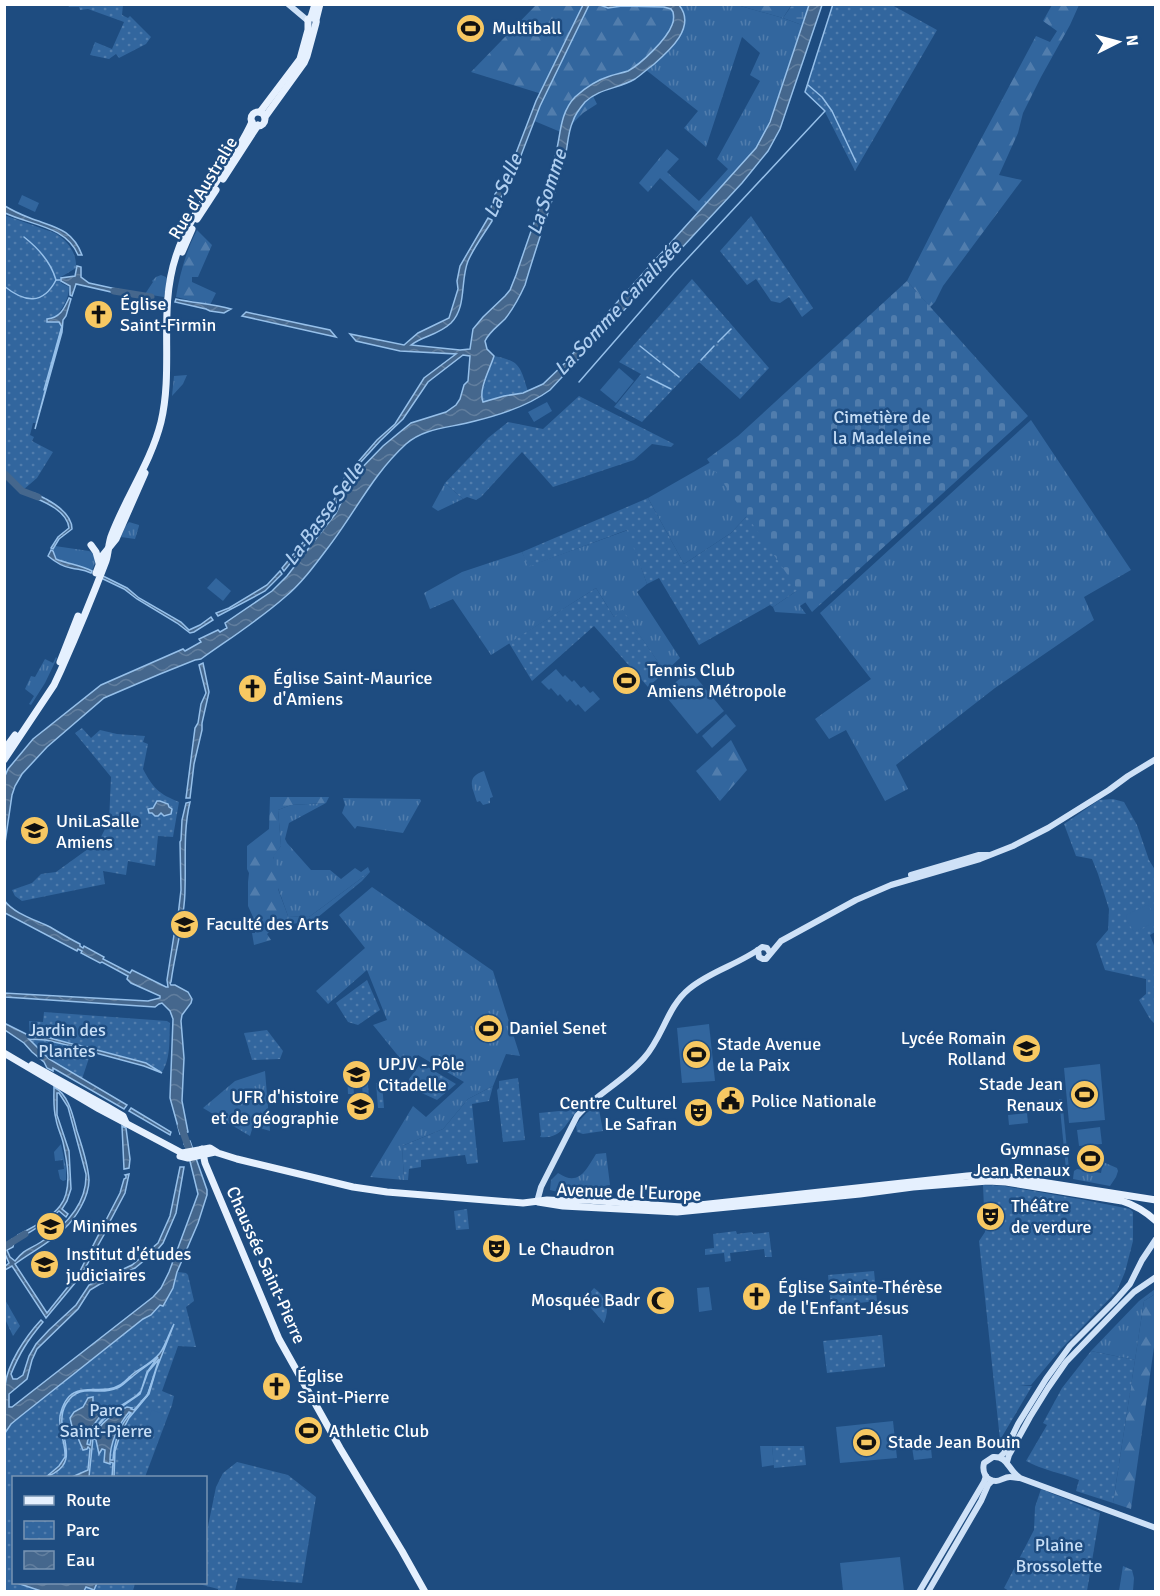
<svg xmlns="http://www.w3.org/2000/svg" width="1160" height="1596" viewBox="0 0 1160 1596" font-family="Signika,sans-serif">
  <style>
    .grass { fill: url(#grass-tufts) }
    .forest { fill: url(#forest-firs) }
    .wetland { fill: url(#wetland-marsh) }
    .cemetery { fill: url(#cemetery-stones) }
    .park { fill: url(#park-dots) }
    .pitch { fill: #32669e }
    .water { fill: url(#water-waves); stroke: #96c0ea; stroke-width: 1.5; fill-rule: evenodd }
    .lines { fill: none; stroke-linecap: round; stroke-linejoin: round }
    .stream { stroke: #96c0ea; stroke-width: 1.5 }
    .river { stroke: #45678d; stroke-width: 7 }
    .secondary { stroke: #cee1f7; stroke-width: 6 }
    .primary { stroke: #e5f0fe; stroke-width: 7 }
    .labels { text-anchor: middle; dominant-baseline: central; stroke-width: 5; stroke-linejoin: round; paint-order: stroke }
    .poi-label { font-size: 18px; fill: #fff; stroke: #1e4c80; text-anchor: start }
    .street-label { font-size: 18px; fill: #fff; stroke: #1e4c80 }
    .park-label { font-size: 18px; fill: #c7def6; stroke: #1e4c80 }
    .water-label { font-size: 20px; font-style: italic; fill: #aecef0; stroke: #1e4c80 }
  </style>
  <defs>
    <pattern id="grass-tufts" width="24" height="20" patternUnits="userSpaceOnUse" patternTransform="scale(1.5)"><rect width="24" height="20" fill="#32669e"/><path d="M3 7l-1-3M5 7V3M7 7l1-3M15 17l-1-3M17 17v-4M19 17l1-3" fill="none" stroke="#517dad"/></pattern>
    <pattern id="forest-firs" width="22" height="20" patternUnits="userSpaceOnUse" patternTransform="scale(1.5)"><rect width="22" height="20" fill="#32669e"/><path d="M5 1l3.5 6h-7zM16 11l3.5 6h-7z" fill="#517dad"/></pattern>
    <pattern id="wetland-marsh" width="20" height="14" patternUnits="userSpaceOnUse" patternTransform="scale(1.5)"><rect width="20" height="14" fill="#32669e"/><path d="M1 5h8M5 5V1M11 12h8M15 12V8" fill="none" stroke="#517dad"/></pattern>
    <pattern id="cemetery-stones" width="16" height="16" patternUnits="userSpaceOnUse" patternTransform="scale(1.5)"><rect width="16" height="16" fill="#32669e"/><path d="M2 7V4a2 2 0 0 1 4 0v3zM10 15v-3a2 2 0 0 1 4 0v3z" fill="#517dad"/></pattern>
    <pattern id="park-dots" width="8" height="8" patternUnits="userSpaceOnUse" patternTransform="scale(1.5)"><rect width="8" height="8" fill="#32669e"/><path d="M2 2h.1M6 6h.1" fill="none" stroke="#517dad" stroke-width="1.8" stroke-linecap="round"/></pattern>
    <pattern id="water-waves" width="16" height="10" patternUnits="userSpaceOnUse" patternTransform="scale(1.5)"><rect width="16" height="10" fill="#45678d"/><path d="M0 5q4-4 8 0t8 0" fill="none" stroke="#617e9e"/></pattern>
  </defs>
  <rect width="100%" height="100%" fill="#1e4c80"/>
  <!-- grass -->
  <g class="grass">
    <path d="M675 5H737L783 18 802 25 775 106 764 135 756 148 698 213 660 178 648 192 639 183 667 149 679 159 667 172 699 201 728 169 717 159 760 81 750 75 760 53 742 37 706 147 684 128 698 111 646 70 675 40Z"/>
    <path d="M161 275 166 277 167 279 164 297 145 294 153 282 152 281 156 277Z"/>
    <path d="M187 375 183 384 172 396 174 376Z"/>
    <path d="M1031 420 1131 570 1084 597 1094 620 995 688 896 765 908 789 885 801 846 730 829 739 815 719 871 679 820 613Z"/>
    <path d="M711 462 747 516 731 533 684 564 648 498Z"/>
    <path d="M445 483 463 499 438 511 432 507Z"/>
    <path d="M129 522 139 525V526L135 539 121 537 125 527Z"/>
    <path d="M628 530 647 584 637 592 680 658 665 672 622 610 614 617 596 588 491 655 453 599 430 609 424 593 462 572 522 552 529 566Z"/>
    <path d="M55 546 89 551 93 553 96 560 92 571C80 565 68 564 55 558L53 551Z"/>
    <path d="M798 590 806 602 800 606 806 614 775 612 773 607Z"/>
    <path d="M56 657 57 658 45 683 31 705 29 704 34 696 25 689 31 676 35 677 45 659 53 663Z"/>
    <path d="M484 771 493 797 490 798V803L483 805 480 801 477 802C473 788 465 777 484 771Z"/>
    <path d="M343 798 420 799 421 801 403 833 357 826 355 829 342 813 345 805Z"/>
    <path d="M326 803 289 823 285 839 287 843 311 870H330L341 879 355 868 361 872 368 867 370 872 309 917 288 916 278 888 273 856 281 846 278 810 291 805Z"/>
    <path d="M372 887 493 971 520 1056 506 1054 493 1086 468 1099 443 1129 402 1146 404 1180 370 1177 413 1106 426 1117 464 1082 418 1055 408 1068 373 1025 387 1020 367 970 328 1004 316 991 365 948 339 915Z"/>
    <path d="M265 1071 270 1131 253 1126 250 1136 203 1108 235 1081Z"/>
    <path d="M61 1144 66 1168V1180L63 1181 60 1179 58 1170 64 1169 63 1160 55 1161 54 1152Z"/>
    <path d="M606 1153 610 1185 604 1186 605 1198 577 1197 550 1190 551 1180 558 1173C579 1187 586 1170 596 1154Z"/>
    <path d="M1103 1162 1117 1168 1118 1171 1116 1177 1110 1186 1073 1179 1074 1171 1077 1169 1101 1173Z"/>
    <path d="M1155 1289V1294L1144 1301 1135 1360 1091 1351 1139 1301Z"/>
  </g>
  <!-- forest -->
  <g class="forest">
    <path d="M792 4 783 18 737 5Z"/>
    <path d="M536 5 672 6 676 22 646 70 592 94 597 104 583 113 563 133 532 120 542 94 471 72Z"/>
    <path d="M1052 5H1079L1070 25 1041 77 1023 113 1018 133 999 175 1022 180 943 286 935 302 930 307 907 281 941 214 1036 36 1050 42 1057 31 1043 21Z"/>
    <path d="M197 230 212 245 198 277H192V282L216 293 210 305 176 297C180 273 186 251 197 230Z"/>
    <path d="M731 740 747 770 720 801 696 771Z"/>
    <path d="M270 797H329L326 803 291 805 278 810 281 846 273 857 282 880 278 889 288 916 309 917 370 872 362 881 312 922 277 925 267 934 271 940 254 945 252 933H255L253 917 248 906V882L249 873 247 869V846L269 829Z"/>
    <path d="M1155 1294V1340L1131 1509 1113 1503 1144 1301Z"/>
    <path d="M1123 1566 1132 1570 1134 1578 1133 1591H1119Z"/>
  </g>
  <!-- wetland -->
  <path class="wetland" d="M792 5H809L802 25 783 18Z"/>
  <!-- cemetery -->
  <path class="cemetery" d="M907 281 1028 416 812 612 707 459 738 436Z"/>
  <!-- park -->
  <g class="park">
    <path d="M68 5H123L122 15 128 18 130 16 151 37 146 44 119 58 116 54 109 59 90 55 95 42 112 49 124 22 88 9 80 10 79 7H69Z"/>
    <path d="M833 5H892L937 30 855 171 825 112 805 92Z"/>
    <path d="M4 215 55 233C68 241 77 253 76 268L61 277V283L69 287C69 298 64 306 57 315L62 325 36 423H33L30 435 34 437 32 441 53 452 37 478 23 490 5 471Z"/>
    <path d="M751 216 813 308 802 317 789 297 780 303 771 301 756 279 747 285 720 251Z"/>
    <path d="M692 279 769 368 740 399 699 362 642 422 614 407 641 374 619 362Z"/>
    <path d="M494 356C521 361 520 367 528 391L484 402 482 401V392Z"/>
    <path d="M579 396 674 444 671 447 652 444 634 460 553 487 522 452 481 497 476 500 467 497 463 499 445 483 488 438 508 422 543 429Z"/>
    <path d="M648 498 684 564 731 533 747 516 798 590 773 607 770 605 699 645 659 578 647 584 627 530 528 567 522 552Z"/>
    <path d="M596 588 614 617 622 609 665 672 648 687 594 626 532 681 509 643Z"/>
    <path d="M82 728 91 738 100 730 117 734 145 736 143 742 148 744 143 769C153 788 159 794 179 802L173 837 158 836 155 866 128 861 126 875 103 871 105 884 22 901 15 896 12 890 32 883 41 874 56 872 99 841 109 821 111 777 75 733Z"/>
    <path d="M1113 799 1124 802 1137 825 1149 860 1155 870V932L1150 935 1155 948V1024L1150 1019 1139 1000 1146 994V979L1105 970 1096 944 1108 930 1109 909 1098 874 1092 859 1076 856 1064 824 1099 800Z"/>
    <path d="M367 980 380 1010 358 1025 348 1022 336 1003Z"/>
    <path d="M44 1012 167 1021 170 1023C169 1039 171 1059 162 1072L92 1049 82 1079 46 1057 30 1041 29 1021 43 1022Z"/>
    <path d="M267 1030 283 1051 280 1059 252 1060 244 1033Z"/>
    <path d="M421 1063 456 1084 437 1100 411 1088 409 1079Z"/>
    <path d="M352 1068 354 1094H348L347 1069Z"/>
    <path d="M518 1078 525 1140 503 1142 497 1090 499 1088V1081Z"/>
    <path d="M376 1083H382L384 1108H378Z"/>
    <path d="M362 1084H368L370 1113 364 1114Z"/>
    <path d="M493 1086 489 1101 472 1104 478 1163 467 1164 465 1155 421 1160V1167L409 1169 408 1180H404L402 1146 443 1129 468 1099Z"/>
    <path d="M598 1104 603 1131 583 1134 577 1132 576 1125C583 1116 589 1110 598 1104Z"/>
    <path d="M575 1106 576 1112C564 1126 561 1139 540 1137L541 1135 539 1113 570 1110V1107Z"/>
    <path d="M983 1185 1004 1186 1085 1200 1130 1209 1133 1212V1241L1125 1272 1117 1291 1062 1348 1031 1385 1019 1386H1032L1000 1440 979 1241 985 1232Z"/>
    <path d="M467 1209 469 1229 456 1230 454 1211Z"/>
    <path d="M736 1231 737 1234 752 1232 753 1234 769 1232 772 1257H765L764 1249 730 1253 731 1261 725 1262 724 1253 705 1255V1249L714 1248 713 1234Z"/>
    <path d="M874 1271 877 1301 831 1306 828 1275Z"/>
    <path d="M178 1272 186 1273 188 1275 194 1301 186 1307 196 1347 178 1346 162 1391 174 1396 172 1405 145 1477 14 1478V1582L135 1583 133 1591 5 1592V1433L11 1424 22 1415 143 1319 151 1315 161 1305 163 1306 173 1288Z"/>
    <path d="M594 1288C607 1297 610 1308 604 1323L584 1300Z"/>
    <path d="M4 1298 20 1326 13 1336 5 1319Z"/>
    <path d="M882 1335 885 1367 827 1373 823 1341Z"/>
    <path d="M1091 1351 1135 1360 1113 1503 1076 1491 1079 1480C1061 1473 1042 1470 1026 1461L1047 1425 1043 1423 1062 1388Z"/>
    <path d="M772 1446H804L806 1465 774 1468Z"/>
    <path d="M237 1462 288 1475 316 1497 302 1583 238 1578 235 1591 218 1592V1589L195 1583 206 1582V1536L216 1487 223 1473Z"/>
    <path d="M1041 1489 1100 1513 1087 1591 1011 1592 1004 1588 1034 1530 1035 1507Z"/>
  </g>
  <!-- pitch -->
  <g class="pitch">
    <path d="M22 195 39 203 35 212 18 204Z"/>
    <path d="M619 368 634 381 616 403 600 390Z"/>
    <path d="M547 402 552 411 534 422 528 412Z"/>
    <path d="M216 578 231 591 223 601 207 588Z"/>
    <path d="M556 669 563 677 565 675 572 682 574 680 581 688 584 686 590 693 593 691 600 699 585 712 578 704 576 706 570 699 567 702 560 694 558 696 551 688 549 690 541 682Z"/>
    <path d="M690 670 724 711 697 734 663 693Z"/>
    <path d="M726 714 736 726 712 748 702 736Z"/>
    <path d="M1147 905 1149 906 1151 911 1155 909V922L1134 932 1127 921 1126 915Z"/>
    <path d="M709 1024 715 1081 682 1083 677 1028Z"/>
    <path d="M1100 1064 1105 1120 1069 1123 1064 1068Z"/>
    <path d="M1059 1099H1062L1069 1169H1066Z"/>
    <path d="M1027 1113 1028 1123 1009 1125 1008 1115Z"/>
    <path d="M1100 1127 1102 1144 1079 1146 1077 1130Z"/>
    <path d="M862 1279 864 1291 842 1294 841 1282Z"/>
    <path d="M709 1287 712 1310 699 1312 697 1288Z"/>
    <path d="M152 1410 163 1414 157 1430 146 1427Z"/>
    <path d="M893 1421 897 1458 840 1463 836 1427Z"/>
    <path d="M930 1439 932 1458 914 1460 911 1441Z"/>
    <path d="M760 1446H772L774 1465 762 1467Z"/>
    <path d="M4 1493 6 1496 13 1494 14 1497 13 1514 5 1517Z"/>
    <path d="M900 1557 904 1591H843L840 1563Z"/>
  </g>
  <!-- water -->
  <g class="water">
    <path d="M583 5H589L540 106 510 184 502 195 494 215 489 214 495 194 505 181 508 174 536 101Z"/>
    <path d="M600 5H679C697 27 669 51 653 65 647 69 641 75 635 79 618 89 600 88 585 102 580 108 575 114 573 121 567 134 568 148 564 162 552 203 537 243 525 285 520 296 513 309 505 319 498 326 489 332 485 341L487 349 494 356C490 369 478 390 483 402L504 396 523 393 543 384 565 363 602 319 756 148 770 122 809 5H822L780 129 768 151 742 183 550 390C528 406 500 415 475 421 451 428 425 427 406 444 372 475 355 513 327 549 315 565 301 584 285 597 259 620 229 639 201 659L195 660 160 674 104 698 47 747 22 774 15 786 12 795 5 843V776L8 769 33 739 101 685 183 649 185 651 201 642 199 639 218 630 220 632 227 628 225 623 272 591 287 576 336 513 355 475 383 446 411 423 446 412 456 405 460 399 464 385 468 381 470 356 463 355 428 382 403 419 380 441 350 474 341 490 336 503 326 517 324 516 333 502 345 477 377 440 395 424 424 378 456 354 400 351 356 341 350 334 404 345 418 333 449 318 458 289 457 281 460 266 488 218 492 220V221C484 234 474 247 468 261 460 281 467 307 451 323 437 336 424 335 411 345L460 350 470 349 473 329 483 317 505 296 510 290 516 275C529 236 544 197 555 157 561 136 559 114 575 97 585 88 597 80 610 76 616 74 622 73 628 71 641 64 667 39 672 25 674 21 674 17 673 12L671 9 664 7 622 6 608 8Z"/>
    <path d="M5 206C13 211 22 215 30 218 53 227 72 228 82 255H78C66 226 30 225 5 213Z"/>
    <path d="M77 266 81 267V277L89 283 121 290 120 294 76 284 72 296 70 295V286L61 281V278L75 276Z"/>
    <path d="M69 298 71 299 66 316 63 320 62 332 35 429 62 327 59 322H47V319C60 318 64 309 69 298Z"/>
    <path d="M176 299C194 303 213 304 231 309L224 313 210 311 206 309 175 302Z"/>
    <path d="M246 312 330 330 336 337 242 316Z"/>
    <path d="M34 493C39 496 43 497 46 499 57 505 72 515 72 529L59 539 53 549 51 548 58 537 69 528C67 511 45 502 31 496Z"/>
    <path d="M323 518 325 519 324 521 284 571 282 568Z"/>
    <path d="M51 550 53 551 56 559C68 564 80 565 92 571L91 573C83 569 80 570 71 568 63 567 54 561 48 556Z"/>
    <path d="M280 571 282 574 265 591 218 616 216 613 229 608 267 585Z"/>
    <path d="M103 576 127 588 139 598 181 622 189 630 200 625 211 617 213 620 194 632 190 633 177 623 137 599 124 589 101 578Z"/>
    <path d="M203 663 209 692 202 723V730L194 764 190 798H186L195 728 198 723 201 704 206 693 199 665Z"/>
    <path d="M157 801H160L168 804 169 807 172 809 171 814 164 816 161 813 158 816H155L152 813H149L148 809 153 808Z"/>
    <path d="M190 802C183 831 186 860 185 889 185 920 175 951 171 982L170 983 171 985H175L188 992 192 999 191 1003 182 1015 181 1021 184 1058 182 1101 188 1132 180 1134 170 1098 173 1019 170 1011 162 1003 159 1004 155 1007 5 997 4 993 148 1001 160 998V996L131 983 127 979 128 976 126 975 102 962 100 963 81 953 82 951 78 949 77 951 5 913 4 900C14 914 36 920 50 927 60 933 70 939 80 944V946L83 948 84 946 104 957 103 959 130 973 132 970 166 987H168L167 980 174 935 176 933 181 890 180 842 181 840 182 820 186 803Z"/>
    <path d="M4 1023 30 1036 50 1038 76 1045 75 1047 46 1040 29 1039 49 1059 127 1105 124 1109 53 1068V1071L47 1068 44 1062 32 1052 24 1043 5 1030Z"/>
    <path d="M78 1045 146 1063 162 1073 144 1066 77 1048Z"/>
    <path d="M54 1087C69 1095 73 1116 77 1131 82 1147 88 1163 89 1180 89 1197 76 1218 64 1229 50 1243 31 1252 15 1264L47 1313 79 1273 101 1230 105 1233 80 1277 46 1318 12 1266 5 1270 4 1267 9 1263 5 1254V1245L12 1239 14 1242 13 1247 7 1250 10 1257 15 1261C25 1248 29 1250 41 1242 64 1227 87 1204 86 1174L68 1107 59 1093H57V1115L69 1151 71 1189 67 1201 62 1209 68 1214 66 1217 59 1211C47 1222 34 1230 20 1238L18 1235C33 1227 50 1219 60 1206 73 1190 67 1160 63 1142 61 1134 57 1127 56 1119 53 1109 54 1097 54 1087Z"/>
    <path d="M131 1108 171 1132 170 1135 129 1111Z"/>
    <path d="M122 1126 126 1128 130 1159 129 1168 124 1169Z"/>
    <path d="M188 1141H190L207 1190V1195L198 1223 177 1272 173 1288 163 1306 160 1305 151 1315 143 1319 22 1415 11 1424 5 1433C5 1418 3 1401 5 1386 7 1364 26 1336 41 1320L43 1322C28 1340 20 1352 11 1374L13 1379H17L23 1375 29 1356 36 1344 49 1330 76 1305 89 1285 132 1265 158 1243 170 1216 180 1167H184L176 1213 163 1243 158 1249 135 1268 119 1276 100 1284 90 1290 78 1309 37 1349 32 1360 27 1379 9 1394V1407H12L153 1297 161 1288 169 1272 198 1194 187 1149 184 1144Z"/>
    <path d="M129 1174 125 1193 108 1225 105 1222 120 1193 124 1179 126 1178V1176L125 1175Z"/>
    <path d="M174 1324 156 1370 149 1394 129 1418 120 1435 115 1451 114 1477H112L113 1463 110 1462V1464L104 1462 105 1450 102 1449 99 1454 96 1440 93 1438 89 1477H72L88 1470 90 1449 88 1447 87 1449 83 1450 78 1438 74 1435 70 1418 74 1412 83 1407 88 1398 93 1397C93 1408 91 1408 101 1415L90 1430 87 1444 90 1445C93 1417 117 1410 137 1395L141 1391 147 1372 158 1357C150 1364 140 1370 132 1377 127 1380 123 1386 117 1388 98 1397 80 1381 66 1404 50 1431 88 1461 46 1477L59 1466 65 1457C66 1443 58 1430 60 1416 69 1374 100 1398 120 1385 125 1382 129 1377 134 1373 143 1367 153 1362 160 1353 166 1345 169 1333 174 1324ZM159 1359 148 1394 134 1410 131 1409 132 1408 127 1407C114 1414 99 1422 95 1437L93 1436 97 1427 104 1419 140 1394 148 1372ZM129 1412 131 1413C119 1426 114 1443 113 1460H110C110 1443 118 1425 129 1412Z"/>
    <path d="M17 1583 97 1582V1583L94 1590 86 1587 84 1591H41Z"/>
  </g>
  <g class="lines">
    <!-- stream -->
    <g class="stream">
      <path d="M709 5V4"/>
      <path d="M808 85 822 97 832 111 856 162"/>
      <path d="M24 237C38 248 51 262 56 280"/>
      <path d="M4 286C25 303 43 305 56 280H60"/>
      <path d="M718 342 731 329"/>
      <path d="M640 346 660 362"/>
      <path d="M701 360 714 346"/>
      <path d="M663 364 679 377"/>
      <path d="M647 377 671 389"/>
      <path d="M579 382 674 273 825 111 805 92 833 4"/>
      <path d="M44 390 62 326"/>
      <path d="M102 1232 107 1223"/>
      <path d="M142 1401 147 1396 153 1379"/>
    </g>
    <!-- river -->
    <g class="river">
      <path d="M114 291 151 297"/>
      <path d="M4 473 22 491 38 497"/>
      <path d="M181 1126 189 1149"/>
      <path d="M4 1247 25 1234"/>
    </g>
    <!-- secondary -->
    <g class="secondary">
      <path d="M288 4 307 20"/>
      <path d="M911 875 979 855H988"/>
      <path d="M758 950 759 957 763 959H766L781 941 856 900 891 885 980 859 1013 846 1048 828 1109 790 1128 776 1156 759"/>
      <path d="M537 1202 541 1187 577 1116C596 1094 624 1081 644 1058 663 1037 667 1007 689 989 710 971 740 964 762 947L767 948 770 953"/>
      <path d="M1000 1457 1004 1453 1018 1424 1046 1379 1070 1346 1114 1302 1130 1284 1142 1260 1156 1239"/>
      <path d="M1007 1462 1009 1455 1030 1417 1048 1388 1066 1362 1121 1305 1134 1292 1156 1277"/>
      <path d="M1020 1478C1007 1469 1008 1456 993 1457L984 1463C982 1471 985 1481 996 1481 1001 1481 1004 1477 1010 1477 1011 1477 1019 1478 1020 1478L1156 1528"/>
      <path d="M919 1592 984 1482 986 1476"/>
      <path d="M928 1592 981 1501 988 1485 992 1481"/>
    </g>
    <!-- primary -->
    <g class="primary">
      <path d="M311 17 315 4"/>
      <path d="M316 20 320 4"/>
      <path d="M260 112 300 59 308 30V19L314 17 316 21"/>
      <circle cx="258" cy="119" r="7"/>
      <path d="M265 117 304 63 307 56 316 23"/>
      <path d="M223 179 258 125"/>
      <path d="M197 219 216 190"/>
      <path d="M182 252 192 229"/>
      <path d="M91 545 96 552 99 563"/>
      <path d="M96 573 103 555 116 539 145 473"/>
      <path d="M60 662 78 616"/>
      <path d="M4 750 15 735"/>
      <path d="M4 760 54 685 61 670C77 634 92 598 106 561 109 552 108 543 112 534 126 497 151 462 161 422 174 367 158 310 176 256 192 206 231 169 252 122"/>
      <path d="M4 1053 99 1109 182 1153 210 1148 218 1153 237 1159 353 1187 387 1192 523 1203 547 1200 569 1201 587 1200 681 1207 967 1176 991 1174 1156 1200"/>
      <path d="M32 1065 106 1106 123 1116 126 1123"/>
      <path d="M202 1149 205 1163 279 1339 340 1448 402 1551 425 1592"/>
      <path d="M180 1156 188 1158 215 1152"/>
      <path d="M538 1202 563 1206 677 1212 860 1194 913 1187 988 1181 1006 1182 1122 1201C1135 1205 1145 1211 1156 1221"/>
    </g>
  </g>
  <!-- icons -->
  <defs>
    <symbol id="stadium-disc" viewBox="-11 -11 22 22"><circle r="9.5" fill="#f7c862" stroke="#1e4c80"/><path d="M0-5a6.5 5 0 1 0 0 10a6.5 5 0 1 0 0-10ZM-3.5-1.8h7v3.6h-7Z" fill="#111"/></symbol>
    <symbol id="church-disc" viewBox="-11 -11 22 22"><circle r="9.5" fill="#f7c862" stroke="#1e4c80"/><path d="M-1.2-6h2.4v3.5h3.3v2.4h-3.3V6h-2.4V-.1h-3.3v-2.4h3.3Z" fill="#111"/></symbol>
    <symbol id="university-disc" viewBox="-11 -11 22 22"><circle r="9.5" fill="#f7c862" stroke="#1e4c80"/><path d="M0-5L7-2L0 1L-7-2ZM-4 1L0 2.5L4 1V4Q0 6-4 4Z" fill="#111"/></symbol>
    <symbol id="civic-disc" viewBox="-11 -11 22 22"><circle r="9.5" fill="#f7c862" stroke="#1e4c80"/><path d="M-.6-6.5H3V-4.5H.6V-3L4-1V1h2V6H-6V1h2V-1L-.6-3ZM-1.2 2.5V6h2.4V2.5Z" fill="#111"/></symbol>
    <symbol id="theatre-disc" viewBox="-11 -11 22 22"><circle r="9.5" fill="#f7c862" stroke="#1e4c80"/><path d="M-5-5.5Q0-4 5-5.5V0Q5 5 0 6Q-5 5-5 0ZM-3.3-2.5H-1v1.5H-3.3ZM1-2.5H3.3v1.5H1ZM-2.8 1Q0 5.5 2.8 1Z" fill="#111"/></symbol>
    <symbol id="mosque-disc" viewBox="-11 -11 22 22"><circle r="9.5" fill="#f7c862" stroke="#1e4c80"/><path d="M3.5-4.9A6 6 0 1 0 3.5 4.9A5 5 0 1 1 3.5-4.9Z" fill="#111"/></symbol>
  </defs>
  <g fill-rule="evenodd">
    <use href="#stadium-disc" x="454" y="12" width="33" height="33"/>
    <use href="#church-disc" x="82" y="298" width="33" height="33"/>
    <use href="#stadium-disc" x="610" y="664" width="33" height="33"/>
    <use href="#church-disc" x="236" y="672" width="33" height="33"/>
    <use href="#university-disc" x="18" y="814" width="33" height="33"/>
    <use href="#university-disc" x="168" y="908" width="33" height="33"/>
    <use href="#stadium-disc" x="472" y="1012" width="33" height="33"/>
    <use href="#university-disc" x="1010" y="1032" width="33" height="33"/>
    <use href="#stadium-disc" x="680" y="1038" width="33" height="33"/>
    <use href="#university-disc" x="340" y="1058" width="33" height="33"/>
    <use href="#stadium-disc" x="1068" y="1078" width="33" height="33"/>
    <use href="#civic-disc" x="714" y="1084" width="33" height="33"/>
    <use href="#university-disc" x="344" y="1090" width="33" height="33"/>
    <use href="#theatre-disc" x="682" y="1096" width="33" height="33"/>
    <use href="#stadium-disc" x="1074" y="1142" width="33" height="33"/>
    <use href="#theatre-disc" x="974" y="1200" width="33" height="33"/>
    <use href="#university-disc" x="34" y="1210" width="33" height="33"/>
    <use href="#theatre-disc" x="480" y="1232" width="33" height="33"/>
    <use href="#university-disc" x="28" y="1248" width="33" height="33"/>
    <use href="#church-disc" x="740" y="1280" width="33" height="33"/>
    <use href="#mosque-disc" x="644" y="1284" width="33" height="33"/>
    <use href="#church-disc" x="260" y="1370" width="33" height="33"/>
    <use href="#stadium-disc" x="292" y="1414" width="33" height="33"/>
    <use href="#stadium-disc" x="850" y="1426" width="33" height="33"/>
  </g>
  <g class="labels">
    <!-- poi labels -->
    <g class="poi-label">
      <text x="492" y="28">Multiball</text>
      <text x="120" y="304">Église<tspan x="120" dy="21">Saint-Firmin</tspan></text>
      <text x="647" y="670">Tennis Club<tspan x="647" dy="21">Amiens Métropole</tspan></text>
      <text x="273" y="678">Église Saint-Maurice<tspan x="273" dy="21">d'Amiens</tspan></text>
      <text x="56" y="821">UniLaSalle<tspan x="56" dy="21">Amiens</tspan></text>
      <text x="206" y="924">Faculté des Arts</text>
      <text x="509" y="1028">Daniel Senet</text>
      <text x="1006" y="1038" text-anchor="end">Lycée Romain<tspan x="1006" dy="21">Rolland</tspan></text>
      <text x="717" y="1044">Stade Avenue<tspan x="717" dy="21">de la Paix</tspan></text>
      <text x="378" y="1064">UPJV - Pôle<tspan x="378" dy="21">Citadelle</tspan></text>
      <text x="1063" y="1084" text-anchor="end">Stade Jean<tspan x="1063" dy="21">Renaux</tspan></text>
      <text x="339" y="1097" text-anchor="end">UFR d'histoire<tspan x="339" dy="21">et de géographie</tspan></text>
      <text x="751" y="1101">Police Nationale</text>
      <text x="677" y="1103" text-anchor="end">Centre Culturel<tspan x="677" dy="21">Le Safran</tspan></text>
      <text x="1070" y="1149" text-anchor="end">Gymnase<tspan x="1070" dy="21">Jean Renaux</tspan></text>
      <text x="1011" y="1206">Théâtre<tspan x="1011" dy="21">de verdure</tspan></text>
      <text x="72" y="1226">Minimes</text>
      <text x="518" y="1249">Le Chaudron</text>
      <text x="66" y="1254">Institut d'études<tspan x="66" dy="21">judiciaires</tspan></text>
      <text x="778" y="1287">Église Sainte-Thérèse<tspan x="778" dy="21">de l'Enfant-Jésus</tspan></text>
      <text x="640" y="1300" text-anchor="end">Mosquée Badr</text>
      <text x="297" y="1376">Église<tspan x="297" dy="21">Saint-Pierre</tspan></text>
      <text x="329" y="1431">Athletic Club</text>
      <text x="888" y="1442">Stade Jean Bouin</text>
    </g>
    <!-- street labels -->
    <g class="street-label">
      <text transform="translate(203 188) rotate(-59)">Rue d'Australie</text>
      <text transform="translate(629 1192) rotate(2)">Avenue de l'Europe</text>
      <text transform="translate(266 1265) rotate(66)">Chaussée Saint-Pierre</text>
    </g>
    <!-- park labels -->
    <g class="park-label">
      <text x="882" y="417">Cimetière de<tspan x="882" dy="21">la Madeleine</tspan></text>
      <text x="67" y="1030">Jardin des<tspan x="67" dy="21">Plantes</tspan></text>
      <text x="106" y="1410">Parc<tspan x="106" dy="21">Saint-Pierre</tspan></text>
      <text x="1059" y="1545">Plaine<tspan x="1059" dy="21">Brossolette</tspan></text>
    </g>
    <!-- water labels -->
    <g class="water-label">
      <text transform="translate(503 186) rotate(-66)">La Selle</text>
      <text transform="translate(547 192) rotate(-72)">La Somme</text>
      <text transform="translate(618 308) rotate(-47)">La Somme Canalisée</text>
      <text transform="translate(324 514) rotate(-54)">La Basse Selle</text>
    </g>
  </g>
  <!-- border -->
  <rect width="1160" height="1596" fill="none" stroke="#ffffff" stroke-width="12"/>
  <!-- legend -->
  <rect x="12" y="1476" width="195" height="108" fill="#1e4c80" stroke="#7894b3" stroke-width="1.5"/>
  <rect x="24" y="1496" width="30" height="9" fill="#e5f0fe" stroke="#7894b3" stroke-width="1.5"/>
  <text x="66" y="1506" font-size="18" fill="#ffffff">Route</text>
  <rect x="24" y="1521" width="30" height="18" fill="url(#park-dots)" stroke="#7894b3" stroke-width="1.5"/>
  <text x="66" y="1536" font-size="18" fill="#ffffff">Parc</text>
  <rect x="24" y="1551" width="30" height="18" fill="url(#water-waves)" stroke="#7894b3" stroke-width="1.5"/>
  <text x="66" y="1566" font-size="18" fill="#ffffff">Eau</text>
  <!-- north arrow -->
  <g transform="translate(1118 42) rotate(84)" stroke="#1e4c80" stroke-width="4.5" paint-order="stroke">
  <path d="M0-4.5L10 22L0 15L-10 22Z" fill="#ffffff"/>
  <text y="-9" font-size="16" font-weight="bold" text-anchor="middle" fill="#ffffff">N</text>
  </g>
</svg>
